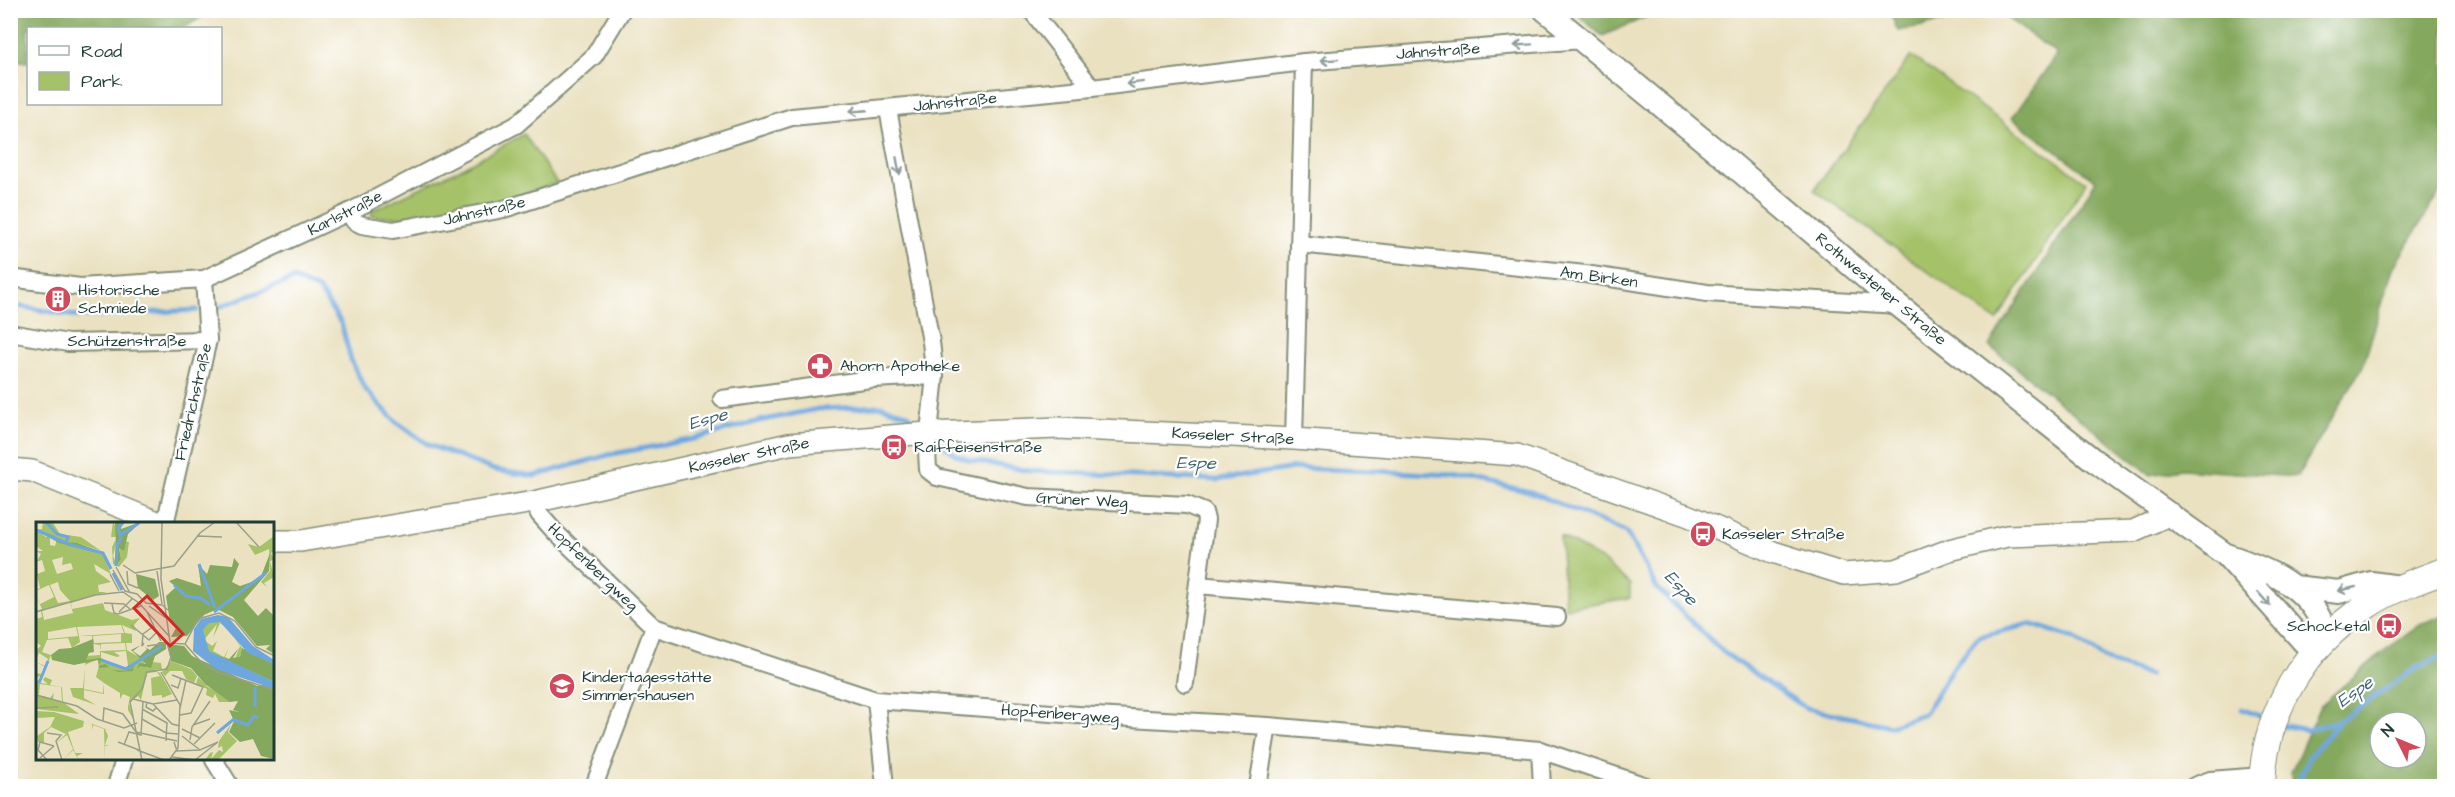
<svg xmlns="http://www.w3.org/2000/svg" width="2455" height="797" viewBox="0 0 2455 797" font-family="'Architects Daughter',sans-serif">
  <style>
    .green { fill: #a5c269; stroke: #62804e; stroke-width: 1.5 }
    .forest { fill: #84a85d; stroke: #527248; stroke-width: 1.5; fill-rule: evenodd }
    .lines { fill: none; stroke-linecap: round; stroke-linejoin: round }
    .stream { stroke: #6ea7de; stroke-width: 5 }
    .minor-casing { stroke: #848f7a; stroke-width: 20 }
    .tertiary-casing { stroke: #848f7a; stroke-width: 24 }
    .secondary-casing { stroke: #848f7a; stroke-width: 26 }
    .primary-casing { stroke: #848f7a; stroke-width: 28 }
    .minor { stroke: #fff; stroke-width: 16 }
    .tertiary { stroke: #fff; stroke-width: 21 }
    .secondary { stroke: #fff; stroke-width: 22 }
    .primary { stroke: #fff; stroke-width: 26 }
    .oneway { stroke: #8f9e9a }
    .labels { text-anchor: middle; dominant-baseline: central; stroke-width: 4.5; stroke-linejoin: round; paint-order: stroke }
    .street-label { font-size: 16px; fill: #1f3d34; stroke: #fff }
    .poi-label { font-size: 16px; fill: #1f3d34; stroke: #fff; text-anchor: start }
    .water-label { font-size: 18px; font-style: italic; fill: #3b6270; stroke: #fff }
    .inset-river { fill: none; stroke: #6ea7de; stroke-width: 3 }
    .inset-road { fill: none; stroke: #999f88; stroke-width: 1.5 }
    .view { fill: #d62828; fill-opacity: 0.15; stroke: #d62828; stroke-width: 3 }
    .inset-edge { fill: none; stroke: #1f3d34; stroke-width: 3 }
  </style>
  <rect width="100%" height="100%" fill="#fff"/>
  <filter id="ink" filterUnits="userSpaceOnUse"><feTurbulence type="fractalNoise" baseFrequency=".0167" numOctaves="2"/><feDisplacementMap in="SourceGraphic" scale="12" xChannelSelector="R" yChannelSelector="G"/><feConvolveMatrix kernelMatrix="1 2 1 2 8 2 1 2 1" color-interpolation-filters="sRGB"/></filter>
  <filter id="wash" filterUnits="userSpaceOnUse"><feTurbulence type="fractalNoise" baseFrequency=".008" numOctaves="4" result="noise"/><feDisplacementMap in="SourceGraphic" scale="24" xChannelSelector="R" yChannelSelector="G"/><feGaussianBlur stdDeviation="1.35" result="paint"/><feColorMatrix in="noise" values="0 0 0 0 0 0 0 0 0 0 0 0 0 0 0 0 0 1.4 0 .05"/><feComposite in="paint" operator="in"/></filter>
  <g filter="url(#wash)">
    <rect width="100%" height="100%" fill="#eae1c0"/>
    <!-- green -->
    <g class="green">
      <path d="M1911 56 2086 182 1997 321 1814 190Z"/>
      <path d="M524 134 557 183C499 203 434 223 372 216L371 211 462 168Z"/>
      <path d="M1560 536 1601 559 1630 584V598L1565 608Z"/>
    </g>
    <!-- forest -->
    <g class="forest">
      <path d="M10 11 11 10 212 11 184 28H28V62L11 60Z"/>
      <path d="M1574 11H1660L1602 36Z"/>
      <path d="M1889 11H1995L1898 31Z"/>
      <path d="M1997 11H2444V186L2393 268 2363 366 2297 477 2181 469 2151 475 1989 346 2096 181 2012 118 2057 54Z"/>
      <path d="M2444 615V786H2292L2291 772 2320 706 2381 653 2423 623ZM2380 722H2416V758H2380Z"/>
    </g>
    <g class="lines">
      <!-- stream -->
      <g class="stream">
        <path d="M10 305 77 316 197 310"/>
        <path d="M219 307 294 279 319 290 341 323 351 360 365 389 395 421 429 445 494 470 534 476 612 454 694 439 759 421 818 409 882 406 907 414 921 426"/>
        <path d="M937 440 955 454 969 460 1030 471 1217 480 1294 468 1375 471 1453 475 1531 492 1626 532 1657 588 1723 652 1806 708 1890 726 1925 713 1951 670 1978 637 2030 624 2074 638 2111 663 2150 675"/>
        <path d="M2242 709 2267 719"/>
        <path d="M2281 725 2307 730 2339 721 2416 668 2444 656"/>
        <path d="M2296 786 2309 757 2339 721"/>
      </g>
    </g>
  </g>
  <g filter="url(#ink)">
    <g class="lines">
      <defs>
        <g id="minor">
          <path d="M1031 10 1092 88"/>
          <path d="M888 109 931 342 935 376 927 451 928 470 937 477 1028 497 1187 505 1204 512 1206 520 1185 683"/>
          <path d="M349 212 354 221 362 225 393 230 504 209 792 117 1092 88 1304 62 1582 40"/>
          <path d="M1299 244 1585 274 1707 293 1898 305"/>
          <path d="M10 278 80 287 204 279 349 212 516 125 594 56 622 10"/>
          <path d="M10 333 68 343 208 340"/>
          <path d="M722 399 871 379 935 376"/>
          <path d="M1294 439 1304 62"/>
          <path d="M534 502 539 514 555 532 654 627 876 700 1078 715 1268 726 1540 750 1646 786"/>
          <path d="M165 524 208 340 204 279"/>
          <path d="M1198 585 1557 617"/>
          <path d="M876 700 885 786"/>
          <path d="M1540 750 1542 786"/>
          <path d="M214 760 230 786"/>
          <path d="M116 786 124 760"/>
          <path d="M594 786 654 627"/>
          <path d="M1258 786 1268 726"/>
          <path d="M2194 786 2210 780 2262 776"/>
        </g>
        <g id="tertiary">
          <path d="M10 469 32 471 162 524"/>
          <path d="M273 541H301L534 502 789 444 928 433 1058 428 1294 439 1517 455 1689 516 1773 552 1844 574 1896 570 1949 550 2007 536 2133 531 2171 514"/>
        </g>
        <g id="secondary">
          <path d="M1545 10 1719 153 1898 305 2092 459 2226 555 2312 651 2322 624C2307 585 2263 567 2226 555"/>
          <path d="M2294 587 2339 592 2371 583 2400 587"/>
        </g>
        <path id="primary" d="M2262 786C2264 712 2304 647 2365 607 2389 590 2417 581 2444 571"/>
      </defs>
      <!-- minor casing -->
      <use href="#minor" class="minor-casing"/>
      <!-- tertiary casing -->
      <use href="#tertiary" class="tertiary-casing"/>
      <!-- secondary casing -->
      <use href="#secondary" class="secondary-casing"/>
      <!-- primary casing -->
      <use href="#primary" class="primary-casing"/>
      <!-- minor -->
      <use href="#minor" class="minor"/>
      <!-- tertiary -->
      <use href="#tertiary" class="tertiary"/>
      <!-- secondary -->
      <use href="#secondary" class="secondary"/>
      <!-- primary -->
      <use href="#primary" class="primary"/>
    </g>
    <!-- one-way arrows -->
    <defs><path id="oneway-shaft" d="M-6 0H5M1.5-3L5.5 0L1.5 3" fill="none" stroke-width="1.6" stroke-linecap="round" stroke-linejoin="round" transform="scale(1.5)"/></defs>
    <g class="oneway">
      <use href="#oneway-shaft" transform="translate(1523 45) rotate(176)"/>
      <use href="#oneway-shaft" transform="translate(1329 60) rotate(176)"/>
      <use href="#oneway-shaft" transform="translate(1135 83) rotate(173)"/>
      <use href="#oneway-shaft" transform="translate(858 111) rotate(175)"/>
      <use href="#oneway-shaft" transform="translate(898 166) rotate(80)"/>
      <use href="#oneway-shaft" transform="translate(2347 589) rotate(167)"/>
      <use href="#oneway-shaft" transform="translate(2264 599) rotate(49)"/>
    </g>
  </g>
  <!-- icons -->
  <defs>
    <symbol id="building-disc" viewBox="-11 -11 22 22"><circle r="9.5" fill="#d1495b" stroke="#fff"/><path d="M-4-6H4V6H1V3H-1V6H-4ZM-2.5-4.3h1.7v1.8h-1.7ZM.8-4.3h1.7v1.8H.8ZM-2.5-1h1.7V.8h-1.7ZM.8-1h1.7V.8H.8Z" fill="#fff"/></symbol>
    <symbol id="pharmacy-disc" viewBox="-11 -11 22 22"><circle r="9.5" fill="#d1495b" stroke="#fff"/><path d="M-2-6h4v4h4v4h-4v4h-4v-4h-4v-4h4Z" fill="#fff"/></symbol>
    <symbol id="bus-disc" viewBox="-11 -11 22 22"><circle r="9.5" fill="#d1495b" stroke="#fff"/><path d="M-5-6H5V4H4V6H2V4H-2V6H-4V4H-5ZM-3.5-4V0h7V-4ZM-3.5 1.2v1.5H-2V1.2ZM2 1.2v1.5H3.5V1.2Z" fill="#fff"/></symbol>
    <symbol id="school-disc" viewBox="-11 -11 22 22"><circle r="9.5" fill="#d1495b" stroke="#fff"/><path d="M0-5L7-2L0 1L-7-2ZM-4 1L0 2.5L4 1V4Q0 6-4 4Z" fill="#fff"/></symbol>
  </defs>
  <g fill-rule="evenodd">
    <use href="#building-disc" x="43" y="284" width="30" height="30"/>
    <use href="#pharmacy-disc" x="805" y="351" width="30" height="30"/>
    <use href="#bus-disc" x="879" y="432" width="30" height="30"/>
    <use href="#bus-disc" x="1688" y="519" width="30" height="30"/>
    <use href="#bus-disc" x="2374" y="611" width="30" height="30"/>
    <use href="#school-disc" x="547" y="671" width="30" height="30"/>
  </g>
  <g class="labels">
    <!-- street labels -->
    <g class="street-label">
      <text transform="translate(1438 51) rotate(-4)">Jahnstraße</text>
      <text transform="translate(955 102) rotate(-6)">Jahnstraße</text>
      <text transform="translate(484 211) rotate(-13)">Jahnstraße</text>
      <text transform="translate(345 213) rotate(-27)">Karlstraße</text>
      <text transform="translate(1599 277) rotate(8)">Am Birken</text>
      <text transform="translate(1881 289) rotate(40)">Rothwestener Straße</text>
      <text x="127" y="341">Schützenstraße</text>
      <text transform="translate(193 402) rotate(-77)">Friedrichstraße</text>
      <text transform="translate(1233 436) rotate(3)">Kasseler Straße</text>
      <text transform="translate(749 455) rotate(-12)">Kasseler Straße</text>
      <text transform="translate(1082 500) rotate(3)">Grüner Weg</text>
      <text transform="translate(593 567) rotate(44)">Hopfenbergweg</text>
      <text transform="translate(1060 714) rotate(4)">Hopfenbergweg</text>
    </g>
    <!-- poi labels -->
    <g class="poi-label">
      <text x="78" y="290">Historische<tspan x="78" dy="18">Schmiede</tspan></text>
      <text x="840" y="366">Ahorn Apotheke</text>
      <text x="914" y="447">Raiffeisenstraße</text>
      <text x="1722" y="534">Kasseler Straße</text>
      <text x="2370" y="626" text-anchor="end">Schocketal</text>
      <text x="582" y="677">Kindertagesstätte<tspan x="582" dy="18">Simmershausen</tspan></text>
    </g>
    <!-- water labels -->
    <g class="water-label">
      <text transform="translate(708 419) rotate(-15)">Espe</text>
      <text transform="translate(1196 463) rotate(1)">Espe</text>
      <text transform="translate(1681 588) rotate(48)">Espe</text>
      <text transform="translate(2355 692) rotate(-35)">Espe</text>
    </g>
  </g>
  <!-- overview -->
  <g transform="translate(36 522)">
    <rect width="238" height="238" fill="#eae1c0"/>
    <path d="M7 0 17 1 24 12 45 15 65 29 42 21 32 23 67 32 75 52 58 42 60 49 75 60 62 63 63 70H71L35 81 36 87 67 81 69 88 96 98 104 96 98 103 100 109 86 103 89 111 96 112V121H90L91 128 106 137 111 146 117 140 125 141 126 147 118 148 124 151 136 172 126 176V173L116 174 115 156 124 154 121 150 111 151 105 178 102 174 93 181 98 199 92 188V184L94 175 87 172 84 177V171L68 161V172L48 168V176L60 183 37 175 34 166H47L50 134 64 133V123L57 122 56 114H43L44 120 36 126 32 116 11 118 6 130 15 133 4 161 12 162 7 158 9 155 16 158 14 163 26 165 27 180 43 192 0 187V161L6 153 0 156V151L6 152 9 145 0 140 9 144 12 137 3 131 0 138V128L5 124 0 120V97L6 95 5 89H0L6 87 2 78 0 72 4 82 18 75 13 63 0 69 4 66 0 49 1 52 9 49 6 38 0 40 5 32 0 29H7L0 24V9L10 15H14V23L19 24 21 17 0 8 6 7ZM27 35 26 43 35 41 37 47 21 52 16 38ZM22 60 24 68 34 79 22 81 14 63ZM34 80 37 91 8 98 6 88ZM85 103 88 111 43 114 41 105ZM40 105 42 114 12 117V110ZM85 112V120L58 121 57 114ZM89 121 90 128 64 129 65 122ZM90 129 92 144 88 147 65 136V130L81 135 84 134 78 130ZM64 136V140L60 155 68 161 67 171 48 167 49 143ZM4 162 25 165 26 180 17 177 18 171 14 176 3 173ZM77 0 82 9V15L77 34 81 43 85 37 83 25 88 29V19L93 20 91 35 83 45 77 42 76 25 81 15H75ZM238 14V30L235 31 238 38 234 39 238 55 228 61 231 65 225 60 234 49 233 27 219 33 212 22 223 25ZM170 98H177L189 102 193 106 206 126 204 135 198 139 204 124 192 106 184 101 177 116 181 102 168 118 176 124 181 119 177 129 188 135 193 125 189 135 194 137 165 130 166 103ZM135 139 155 147 161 154 158 161 150 157 146 149H134L129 154 126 150ZM162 155 172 165 194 176V180H183L179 172 177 176 170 173 171 167 160 162ZM0 189 18 190 51 200 75 209 69 207 72 214 69 223H74L69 224V238L68 207 57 203 56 208V202L48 199 47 205 32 210 39 231H47L41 234 42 237 37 228 27 238 37 227 31 213 20 221 30 212 15 205 8 211V220H2L1 214 14 205 19 195 0 196ZM195 202 192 210 201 219 182 238H169L174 231 177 230 175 237 183 228 187 230 186 224 182 226 183 219Z" fill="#a5c269" fill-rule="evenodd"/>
    <path d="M79 0 86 1 85 7 105 0 92 12 88 29 83 26 85 37 81 43ZM0 8 19 14 24 20 42 21 68 31 77 47 67 32 23 21ZM234 31 233 49 208 78 222 94 230 86 238 94V132L230 127 234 123 221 124 197 95 181 87 168 93 151 114 135 115 140 106 134 100 130 74 140 65 133 59 141 56 165 64 162 42 171 52 174 43 196 45 198 36 203 42 196 60 204 64 224 57ZM100 52 119 57 123 74 117 78 102 66ZM57 117 58 130 53 131 50 138 64 136 88 147 93 143 94 148 98 142 97 149 83 150 76 148 92 149 65 138 63 144 69 142 73 145 63 146 62 138 38 143 16 138 15 133 23 127 35 126ZM123 120H130V127L119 134 115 146 104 144 101 147 103 141 110 142 95 128 105 123 97 129 104 134 111 127 109 125 114 128ZM131 122 148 124 156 134 221 164 230 162 238 167V237L225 234 217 217 204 220 193 210 198 199 193 188 203 190 197 188 202 179 194 180 169 162 155 146 135 139ZM203 126 197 136 204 135 206 126 238 142V160L177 132 193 137Z" fill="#84a85d"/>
    <path d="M182 93 192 95 217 124 238 138V142L212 131 184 100 173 101 167 108 173 129 238 160V167L180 147 157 129 158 107 165 97Z" fill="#6ea7de"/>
    <path class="inset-river" d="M10 0 21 12 32 15 30 21M0 8 30 21M85 13 103 1M31 22 67 31 75 47M163 42 179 86M80 44 81 23 85 16 82 6 86 2 82 0M77 51 86 68M215 62 230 51M138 63 150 74 165 76 174 83M178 90 215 62M65 138 90 147 126 124M3 161 12 139M219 185V165M198 198 212 203 218 194 222 196M181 211 198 197"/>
    <path class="inset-road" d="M126 0 125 57 134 120M200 0 223 25M161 14 186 15M87 43 99 51 138 44 164 11 179 0M80 45 94 71M77 48 89 69 101 72 110 81 126 83 132 88M91 49 92 62 102 66M121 49 126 82M74 52 83 69M68 81 88 82 95 88M76 82 78 91 82 92 105 84M113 84 130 96M0 90 59 73 87 70 103 81 133 114M83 90 97 76M111 90 125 119M95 103 113 118 122 109M108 121 106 124 107 112 118 104M149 122 162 97 183 91 199 99 220 125 239 134M149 122 165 140 181 150 239 168M111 124 132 121M125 150 144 183 142 226 133 238M136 153 167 165 155 191 144 193M135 163 142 166 145 156M0 173 41 184 61 197 88 206 101 201M97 177 117 182 136 202 144 204M111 180 110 185 117 189 121 185M117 182 141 178M0 186 22 185M144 186 150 158M106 187 131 201M106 197 130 211 142 212M67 199 68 186 87 192 100 210 141 219M157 203 174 197M146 207 164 216M11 211 25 213 20 219 26 238M146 214 164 228 182 220 159 238M154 218 156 205 174 179M130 219 131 200M82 220 103 228M138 220 141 229 164 228M158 222 179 201M88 223 93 210 105 213 107 179M101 228 128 238M136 235 159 238M4 236 18 224M11 238 2 228 4 220 18 224M106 238 94 180 106 167 111 150 131 147 135 135 131 121 149 122"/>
    <path class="view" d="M111 74 147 112 134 124 98 86Z"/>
    <rect width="238" height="238" class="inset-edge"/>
  </g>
  <!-- margin -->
  <rect width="2455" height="797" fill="none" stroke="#fff" stroke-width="36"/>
  <!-- legend -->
  <rect x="27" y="27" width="195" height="78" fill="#ffffff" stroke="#a5b1ae" stroke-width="1.5"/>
  <rect x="39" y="46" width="30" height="9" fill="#ffffff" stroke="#a5b1ae" stroke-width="1.5"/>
  <text x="81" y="57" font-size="18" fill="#1f3d34">Road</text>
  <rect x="39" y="72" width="30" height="18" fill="#a5c269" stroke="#a5b1ae" stroke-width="1.5"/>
  <text x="81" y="87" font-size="18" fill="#1f3d34">Park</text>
  <!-- north arrow -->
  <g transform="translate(2398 740) rotate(313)"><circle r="28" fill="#ffffff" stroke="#a5b1ae" stroke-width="1.5"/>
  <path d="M0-4.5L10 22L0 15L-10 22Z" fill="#d1495b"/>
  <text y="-9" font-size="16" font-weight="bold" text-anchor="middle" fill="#1f3d34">N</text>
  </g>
</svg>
